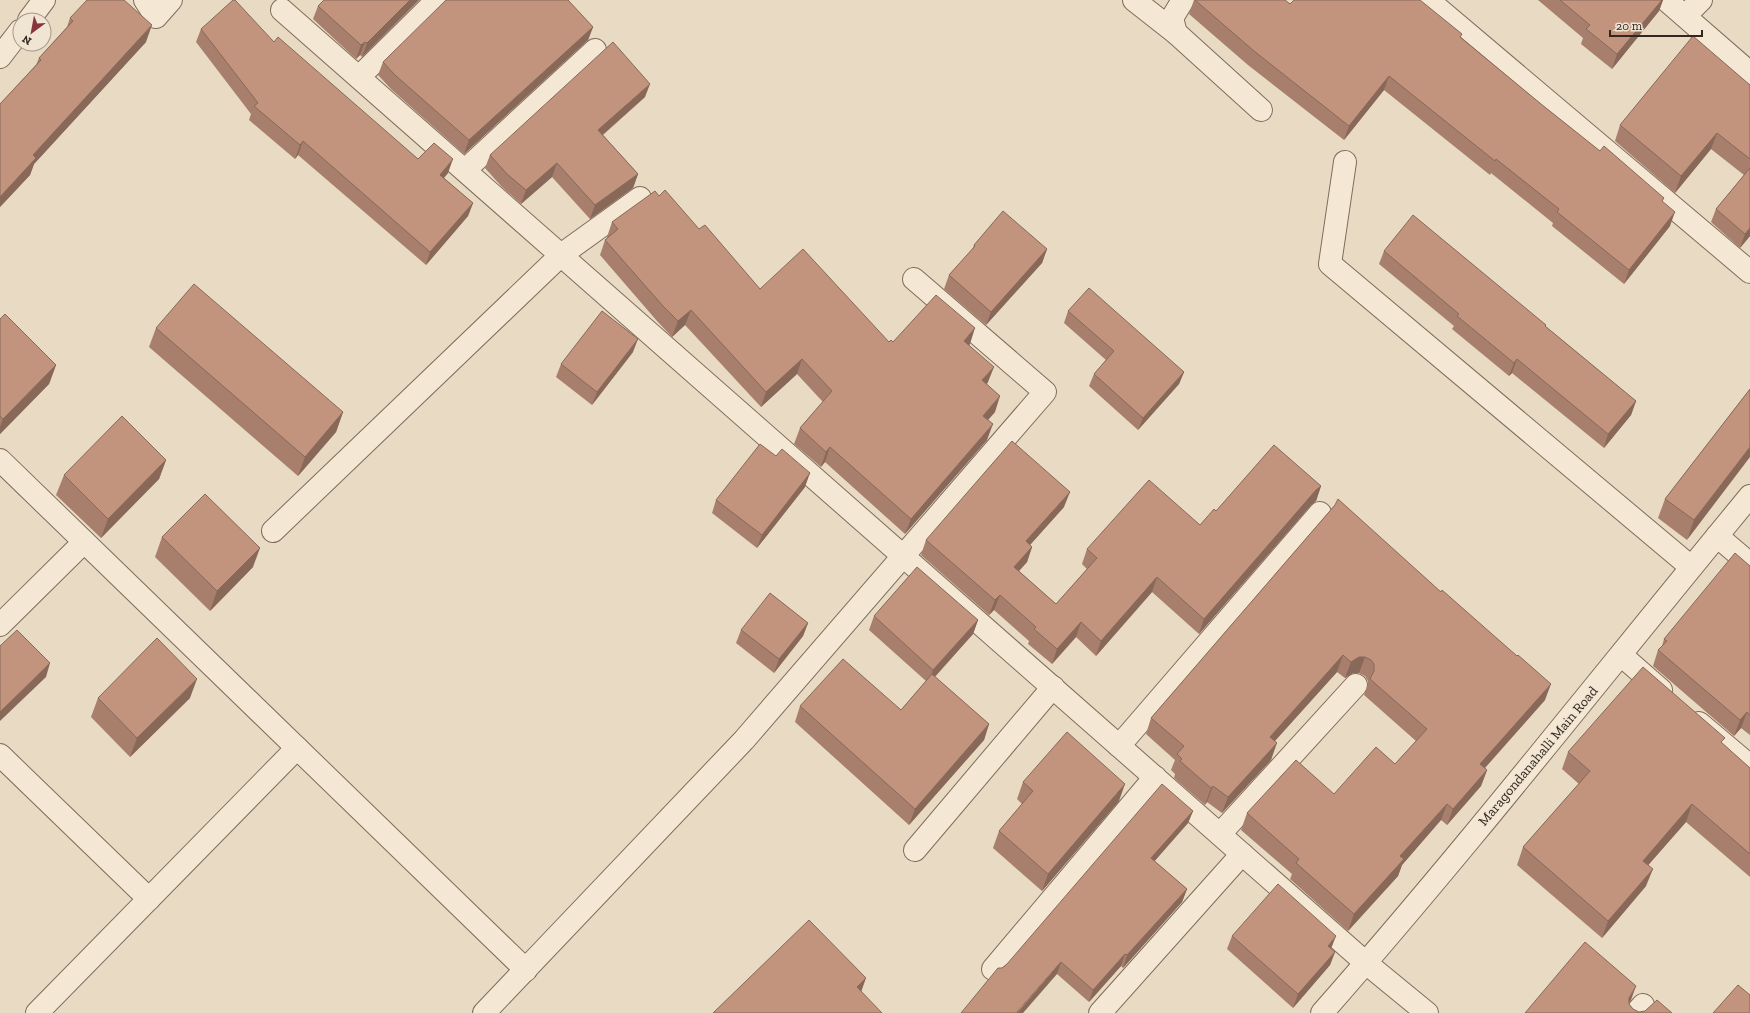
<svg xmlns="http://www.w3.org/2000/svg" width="1750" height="1013" viewBox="0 0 1750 1013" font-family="'Zilla Slab',serif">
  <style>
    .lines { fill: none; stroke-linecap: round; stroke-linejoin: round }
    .minor-casing { stroke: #806c5c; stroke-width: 24 }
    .minor { stroke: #f4e8d5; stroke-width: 22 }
    .wall { fill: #a77f6c }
    .shaded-wall { fill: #886858 }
    .building { fill: #c2947e; stroke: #886858 }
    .labels { text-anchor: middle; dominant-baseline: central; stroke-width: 3; stroke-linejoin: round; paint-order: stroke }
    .street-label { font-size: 14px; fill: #32261e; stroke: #f0e5d2 }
  </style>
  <rect width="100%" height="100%" fill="#e8dac3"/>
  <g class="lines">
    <defs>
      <g id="minor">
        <path d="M145 0 156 17 171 0"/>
        <path d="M1134 0 1176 33"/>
        <path d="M1183 0 1172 18 1176 33 1261 110"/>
        <path d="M1428 0 1750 272"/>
        <path d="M1666 0 1750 73"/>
        <path d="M282 10 1366 963 1427 1013"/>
        <path d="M1685 16 1701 0"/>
        <path d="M29 20 44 0"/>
        <path d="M0 57 20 31"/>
        <path d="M359 77 437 0"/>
        <path d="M1345 162 1330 264 1691 567"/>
        <path d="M465 170 595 50"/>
        <path d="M0 460 526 970"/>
        <path d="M273 531 561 255 640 198"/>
        <path d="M1717 536 1750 564"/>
        <path d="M0 625 84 542"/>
        <path d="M1621 655 1661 690"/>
        <path d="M1699 723 1750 766"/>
        <path d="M1119 746 1320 513"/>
        <path d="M0 755 149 899"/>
        <path d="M1220 834 1356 685"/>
        <path d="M915 850 1053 687"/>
        <path d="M993 969 1155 777"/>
        <path d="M37 1013 297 748"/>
        <path d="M484 1013 744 740 1045 392 914 279"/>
        <path d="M1100 1013 1242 854"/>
        <path d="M1322 1013C1470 845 1608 668 1750 496"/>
        <path d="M1636 1013 1643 1005"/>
      </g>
    </defs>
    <!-- minor casing -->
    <use href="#minor" class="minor-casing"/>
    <!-- minor -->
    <use href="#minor" class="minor"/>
  </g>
  <!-- wall -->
  <g class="wall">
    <path d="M324 0H419L362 57 360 55 356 59 313 19 318 6Z"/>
    <path d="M1194 0 1290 4 1461 37 1541 104 1663 202 1670 226 1624 284 1552 226 1553 223 1491 173 1490 175 1384 90 1344 140 1248 65 1189 14Z"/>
    <path d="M1538 0H1663L1659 11 1612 69 1581 44 1583 38Z"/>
    <path d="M70 18 146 42 34 164 30 175 0 207V104L36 65 39 58 67 27Z"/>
    <path d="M593 27 588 40 464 154 391 89 378 75 383 62Z"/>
    <path d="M201 29 274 42 418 159 448 173 444 178 473 203 468 216 426 265 298 155 295 159 249 120 251 114 196 42Z"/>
    <path d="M1750 85V236L1740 248 1711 222 1716 209 1744 175 1711 149 1675 193 1615 141 1620 125Z"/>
    <path d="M645 97 603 135 638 174 633 188 590 219 552 177 521 204 502 187 485 168 490 155Z"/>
    <path d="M659 196 699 229 760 289 889 342 970 344 969 345 988 382 987 384 995 412 988 420 987 440 905 534 825 462 821 467 794 444 800 428 823 402 797 374 761 407 685 325 672 337 657 321 600 255 605 240 607 238V237L612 222Z"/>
    <path d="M974 245 1047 249 1042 263 986 325 944 289 949 275 972 250Z"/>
    <path d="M1384 251 1545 326 1636 401 1631 415 1604 448 1512 373 1509 376 1452 329 1454 326 1379 264Z"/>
    <path d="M1068 311 1184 372 1179 384 1138 430 1089 386 1094 374 1106 360 1064 323Z"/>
    <path d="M0 319 56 365 49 384 0 434Z"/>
    <path d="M156 328 343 412 336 432 298 476 149 347Z"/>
    <path d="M633 352 592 405 556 377 561 364Z"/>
    <path d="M1750 389 1687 540 1658 518 1665 499Z"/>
    <path d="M166 460 159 479 101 538 56 495 64 475Z"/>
    <path d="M1321 486 1316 501 1311 505 1199 634 1152 592 1096 656 1076 637 1052 664 1028 644 1029 641 994 610 989 615 921 555 926 540 1064 507 1030 545 1032 547 1027 562 1019 571 1056 604 1087 569 1082 564 1087 549 1200 525 1216 511Z"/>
    <path d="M805 487 757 548 712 513 716 500Z"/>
    <path d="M1335 505 1545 700 1485 768 1487 770 1481 786 1447 825 1441 820 1402 865 1398 876 1348 931 1290 879 1292 874 1241 830 1247 813 1334 794 1395 764 1416 741 1364 695 1368 684V681L1365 676 1359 673H1353L1345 678 1337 672 1275 741 1271 760 1222 813 1207 802 1205 805 1174 778 1175 774 1171 770 1175 760 1146 734 1151 718Z"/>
    <path d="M162 537 253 567 210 611 155 557Z"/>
    <path d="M1750 566V735L1741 728 1734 736 1653 666 1658 650 1662 646 1664 639Z"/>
    <path d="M874 616 978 620 973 634 935 677 989 724 984 740 909 825 795 722 800 706 901 710 926 681 869 630Z"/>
    <path d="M808 623 803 636 774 673 736 643 741 630Z"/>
    <path d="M98 698H190L130 757 91 717Z"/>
    <path d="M1722 744 1750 768V877L1686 822 1648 865 1646 886 1602 938 1517 865 1523 847 1579 784 1562 769 1568 752Z"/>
    <path d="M1023 782 1119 801 1042 891 993 848 999 831 1022 804 1017 799Z"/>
    <path d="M1193 811 1188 823 1154 861 1187 889 1182 902 1123 968 1121 966 1089 1002 1057 974 1002 968Z"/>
    <path d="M1232 936 1332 949 1335 952 1330 965 1293 1008 1227 949Z"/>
  </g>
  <!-- shaded-wall -->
  <g class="shaded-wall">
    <path d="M410 0H419L362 57 367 43Z"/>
    <path d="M1662 0H1663L1659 11 1612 69 1617 54Z"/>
    <path d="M152 25 146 42 34 164 30 175 0 207V197L33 155Z"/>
    <path d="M593 27 588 40 464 154 469 140Z"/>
    <path d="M365 42 360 55 356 59 361 45Z"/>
    <path d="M1389 76 1384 90 1344 140 1349 126Z"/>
    <path d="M650 84 645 97 593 143 598 130Z"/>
    <path d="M1717 133 1711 149 1675 193 1681 176Z"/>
    <path d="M303 141 298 155 295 159 300 145Z"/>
    <path d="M453 159 448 173 435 188 440 175Z"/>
    <path d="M557 163 552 177 521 204 526 190Z"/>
    <path d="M638 174 633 188 590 219 595 205Z"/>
    <path d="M473 203 468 216 426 265 430 252Z"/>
    <path d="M1675 212 1670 226 1624 284 1629 270Z"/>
    <path d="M1750 228V236L1740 248 1745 234Z"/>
    <path d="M1047 249 1042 263 986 325 991 312Z"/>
    <path d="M691 310 685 325 672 337 678 321Z"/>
    <path d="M975 328 970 344 959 356 964 341Z"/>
    <path d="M638 339 633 352 592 405 597 392Z"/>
    <path d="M802 359 797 374 761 407 766 392Z"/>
    <path d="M1517 359 1512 373 1509 376 1514 363Z"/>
    <path d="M56 365 49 384 0 434V427L3 419Z"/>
    <path d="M994 367 988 382 977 396 982 380Z"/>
    <path d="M1184 372 1179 384 1138 430 1143 418Z"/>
    <path d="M1000 396 995 412 978 431 983 416Z"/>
    <path d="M1636 401 1631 415 1604 448 1608 434Z"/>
    <path d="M343 412 336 432 298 476 305 457Z"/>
    <path d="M993 424 987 440 905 534 911 519Z"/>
    <path d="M830 447 825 462 821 467 826 452Z"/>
    <path d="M1750 447V457L1687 540 1694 520Z"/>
    <path d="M166 460 159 479 101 538 108 519Z"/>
    <path d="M810 473 805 487 757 548 762 535Z"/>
    <path d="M1321 486 1316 501 1311 505 1199 634 1204 619 1316 490Z"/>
    <path d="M1070 492 1064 507 1020 556 1026 541Z"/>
    <path d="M1032 547 1027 562 1009 582 1014 567Z"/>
    <path d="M260 548 253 567 210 611 217 591Z"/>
    <path d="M1157 577 1152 592 1096 656 1101 641Z"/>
    <path d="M1000 595 994 610 989 615 995 600Z"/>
    <path d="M978 620 973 634 928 684 933 670Z"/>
    <path d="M1081 622 1076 637 1052 664 1057 649Z"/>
    <path d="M808 623 803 636 774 673 779 659Z"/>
    <path d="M1343 655 1337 672 1264 753 1270 737Z"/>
    <path d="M1359 657H1365L1359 673H1353L1345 678 1351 662Z"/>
    <path d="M50 663 46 677 0 721V712Z"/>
    <path d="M197 679 190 698 130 757 137 738Z"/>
    <path d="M1551 684 1545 700 1474 780 1480 764Z"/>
    <path d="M1747 712 1741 728 1734 736 1740 720Z"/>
    <path d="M989 724 984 740 909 825 915 809Z"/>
    <path d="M1277 743 1271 760 1222 813 1228 797Z"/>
    <path d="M1487 770 1481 786 1447 825 1453 809Z"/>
    <path d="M1125 784 1119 801 1042 891 1048 874Z"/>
    <path d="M1213 786 1207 802 1205 805 1211 788Z"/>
    <path d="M1447 804 1441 820 1402 865 1398 876 1348 931 1354 914 1400 856Z"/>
    <path d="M1692 804 1686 822 1637 878 1643 861Z"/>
    <path d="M1193 811 1188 823 1146 871 1151 858Z"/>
    <path d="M1653 869 1646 886 1602 938 1608 921Z"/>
    <path d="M1187 889 1182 902 1123 968 1127 955Z"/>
    <path d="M1336 936 1331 949 1328 946Z"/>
    <path d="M1335 952 1330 965 1293 1008 1298 994Z"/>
    <path d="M1125 954 1121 966 1089 1002 1093 990Z"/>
    <path d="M1061 962 1057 974 1023 1013H1017Z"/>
    <path d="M866 978 858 1001 857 987Z"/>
    <path d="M1636 986 1631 1000 1624 1011 1629 998Z"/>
  </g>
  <!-- building -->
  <g class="building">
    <path d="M87 0H124L152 25 33 155 36 158 0 197V104L41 60 39 58 73 21 70 18Z"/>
    <path d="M233 0H235L274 42 278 37 418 159 434 143 453 159 440 175 473 203 430 252 303 141 300 145 254 106 258 103 201 29Z"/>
    <path d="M324 0H410L367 43 365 42 361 45 318 6Z"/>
    <path d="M446 0H568L593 27 469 140 395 75 383 62Z"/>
    <path d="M1195 0H1285L1290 4 1294 0H1420L1462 34 1460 37 1541 104 1600 151 1604 146 1664 198 1662 201 1675 212 1629 270 1557 212 1559 209 1496 159 1495 161 1389 76 1349 126 1254 51Z"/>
    <path d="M1560 0H1662L1617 54 1586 29 1590 25Z"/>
    <path d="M1693 36 1750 85V159L1717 133 1681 176 1620 125Z"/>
    <path d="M613 42 650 84 598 130 638 174 595 205 557 163 526 190 507 174 490 155Z"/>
    <path d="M1750 168V228L1745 234 1716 209Z"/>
    <path d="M665 190 699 229 705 225 760 289 803 249 889 342 891 340 893 342 936 295 975 328 964 341 994 367 982 380 1000 396 983 416 993 424 911 519 830 447 826 452 800 428 832 391 802 359 766 392 691 310 678 321 663 306 605 240 618 229 612 222 655 191 659 196Z"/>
    <path d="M1003 211 1047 249 991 312 949 275 975 246 974 245Z"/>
    <path d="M1413 215 1546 325 1545 326 1636 401 1608 434 1517 359 1514 363 1457 316 1459 314 1384 251Z"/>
    <path d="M194 284 343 412 305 457 156 328Z"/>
    <path d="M1089 288 1184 372 1143 418 1094 374 1114 351 1068 311Z"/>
    <path d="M602 311 638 339 597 392 561 364Z"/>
    <path d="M5 314 56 365 3 419 0 416V319Z"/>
    <path d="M1750 389V447L1694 520 1665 499Z"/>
    <path d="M122 416 166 460 108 519 64 475Z"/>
    <path d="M1012 441 1070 492 1026 541 1032 547 1014 567 1056 604 1097 558 1087 549 1149 480 1200 525 1214 509 1216 511 1274 445 1321 486 1316 490 1204 619 1157 577 1101 641 1081 622 1057 649 1034 629 1036 627 1000 595 995 600 926 540Z"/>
    <path d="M760 444 776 456 782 449 810 473 762 535 716 500Z"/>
    <path d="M205 494 260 548 217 591 162 537Z"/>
    <path d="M1338 499 1441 592 1442 590 1517 656 1518 655 1551 684 1480 764 1487 770 1453 809 1447 804 1400 856 1404 859 1354 914 1296 863 1299 859 1247 813 1296 760 1334 794 1376 747 1395 764 1427 729 1370 679 1374 671V664L1371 660 1365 657H1359L1351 662 1343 655 1270 737 1277 743 1228 797 1213 786 1211 788 1180 761 1182 759 1177 754 1184 746 1151 718 1335 505Z"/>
    <path d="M1735 553 1750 566V715L1747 712 1740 720 1658 650 1667 641 1664 639Z"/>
    <path d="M917 567 978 620 933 670 874 616Z"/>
    <path d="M770 593 808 623 779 659 741 630Z"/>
    <path d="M17 630 50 663 0 712V646Z"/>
    <path d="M157 638 197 679 137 738 98 698Z"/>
    <path d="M843 659 901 710 932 674 989 724 915 809 800 706Z"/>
    <path d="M1643 667 1725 738 1721 742 1750 768V854L1692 804 1643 861 1653 869 1608 921 1523 847 1590 771 1568 752Z"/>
    <path d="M1067 732 1125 784 1048 874 999 831 1033 791 1023 782Z"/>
    <path d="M1162 784 1193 811 1151 858 1187 889 1127 955 1125 954 1093 990 1061 962 1017 1012 1019 1013H961L998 968H1002L1007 964Z"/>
    <path d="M1278 884 1336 936 1328 946 1335 952 1298 994 1232 936Z"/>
    <path d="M809 920 866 978 857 987 882 1013H713Z"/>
    <path d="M1585 942 1636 986 1629 998V1004L1633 1009 1639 1012 1645 1011 1657 1000 1672 1013H1525Z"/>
    <path d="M1738 985 1750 995V1013H1713Z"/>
  </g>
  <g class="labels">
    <!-- street labels -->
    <g class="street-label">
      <text transform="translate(1538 756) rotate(-50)">Maragondanahalli Main Road</text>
    </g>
  </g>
  <!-- north arrow -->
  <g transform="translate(32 32) rotate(212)"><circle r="19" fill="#f0e5d2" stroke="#a4998a"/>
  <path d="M0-3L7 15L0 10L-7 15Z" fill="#88343c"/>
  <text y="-6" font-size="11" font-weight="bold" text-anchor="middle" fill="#32261e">N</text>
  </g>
  <!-- scale -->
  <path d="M1610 30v6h92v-6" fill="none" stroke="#32261e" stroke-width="2"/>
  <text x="1616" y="30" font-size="12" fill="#32261e" stroke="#f0e5d2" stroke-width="3" paint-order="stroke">20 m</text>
</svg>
